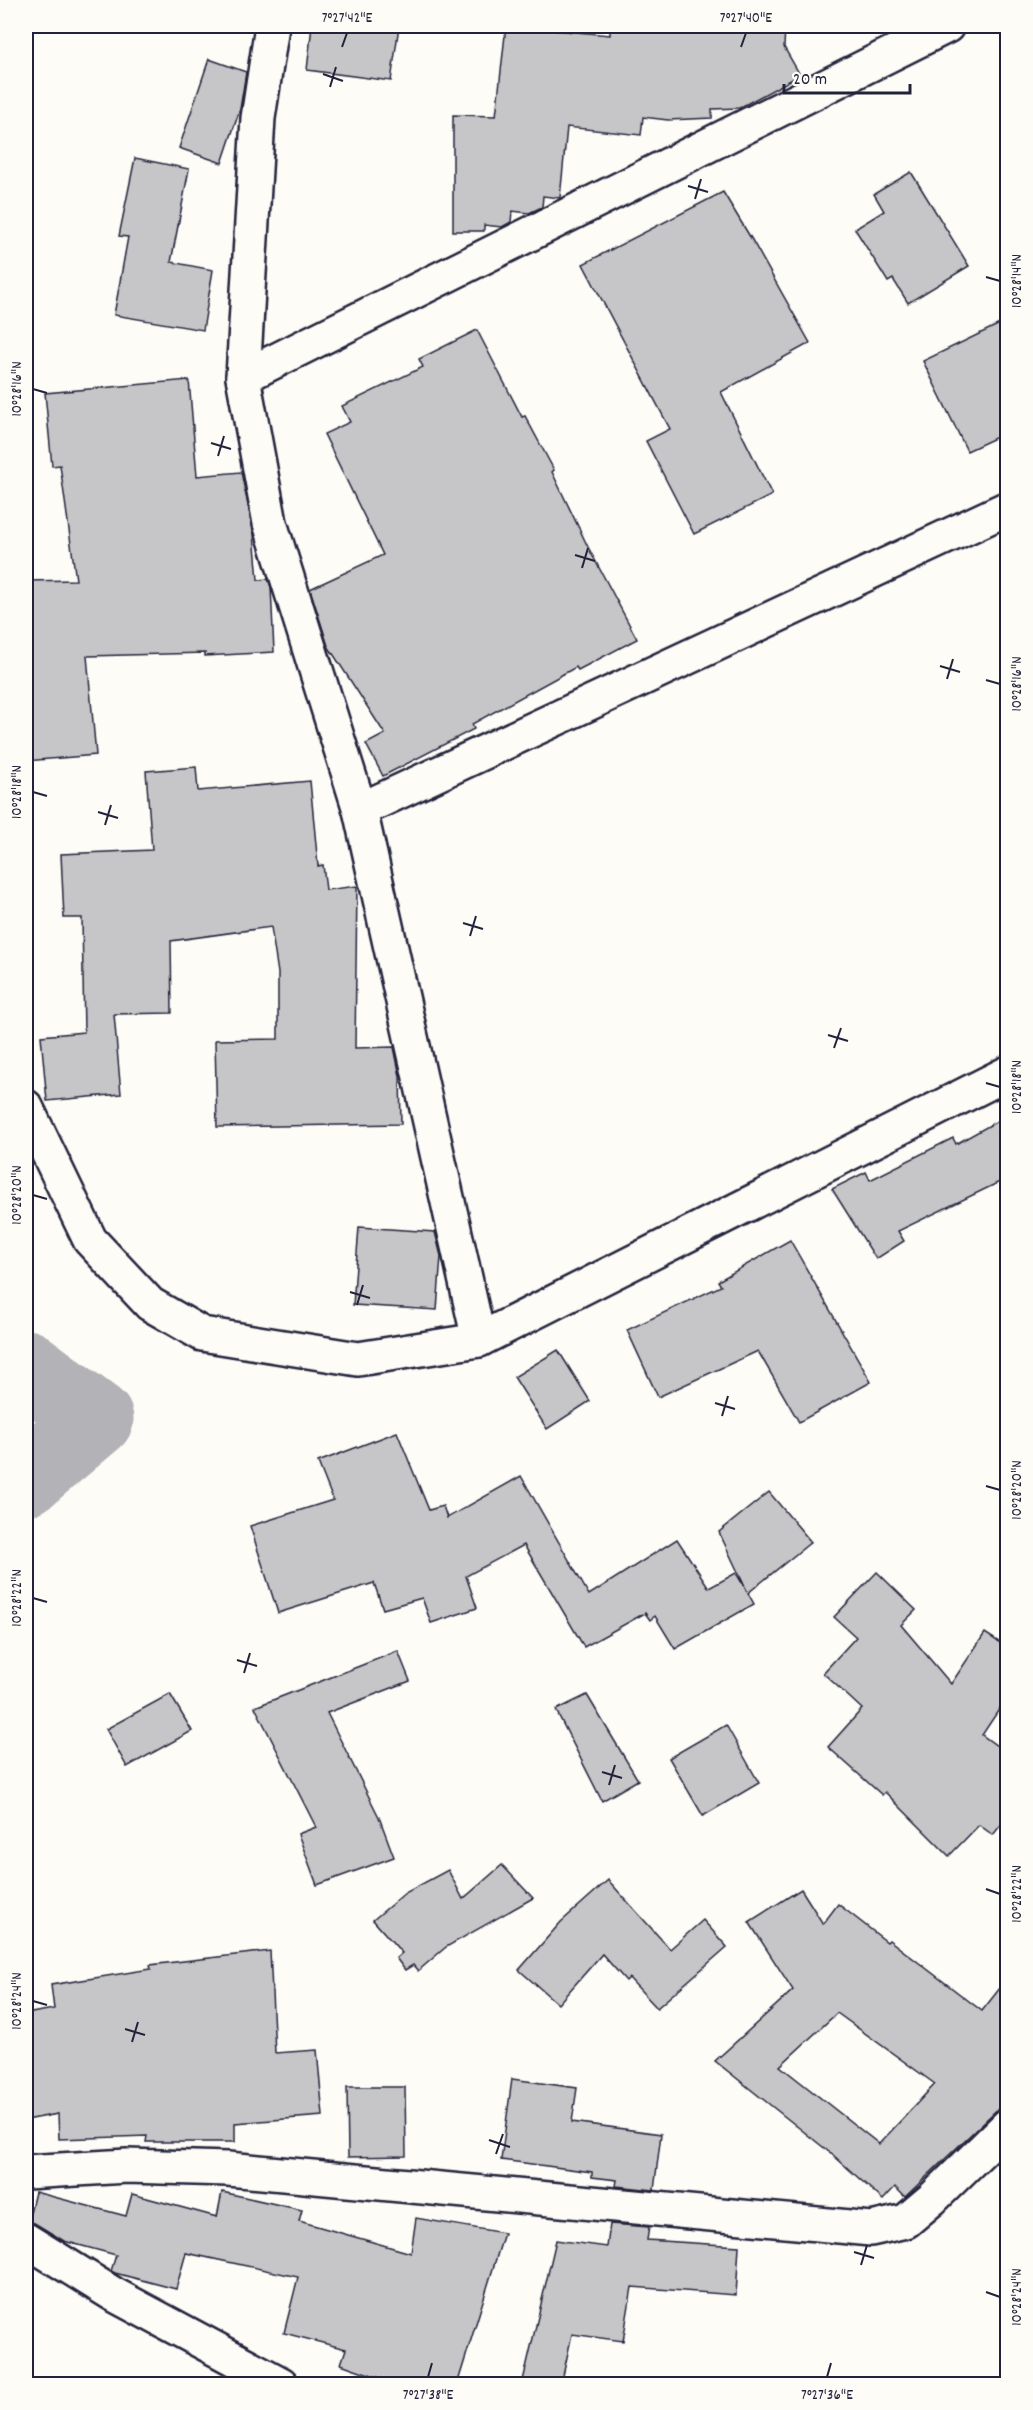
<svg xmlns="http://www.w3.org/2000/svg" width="1033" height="2410" viewBox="0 0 1033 2410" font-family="Dekko,sans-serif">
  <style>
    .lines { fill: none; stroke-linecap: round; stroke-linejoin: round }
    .river { stroke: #b2b2b7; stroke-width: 75 }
    .building { fill: #c6c6c8; stroke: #22223b; stroke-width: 1.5; fill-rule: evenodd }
    .minor-casing { stroke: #22223b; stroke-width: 38 }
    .tertiary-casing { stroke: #22223b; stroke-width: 38 }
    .minor { stroke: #fdfcf7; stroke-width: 33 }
    .tertiary { stroke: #fdfcf7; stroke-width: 33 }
    .ticks { fill: none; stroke: #22223b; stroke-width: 2 }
    .neatline { fill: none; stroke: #22223b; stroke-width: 2 }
    .ticks-label { font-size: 15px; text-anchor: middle; fill: #22223b }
  </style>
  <rect width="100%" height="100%" fill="#fdfcf7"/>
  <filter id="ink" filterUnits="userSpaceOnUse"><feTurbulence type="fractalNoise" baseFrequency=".0167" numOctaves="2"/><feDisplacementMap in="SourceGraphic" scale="12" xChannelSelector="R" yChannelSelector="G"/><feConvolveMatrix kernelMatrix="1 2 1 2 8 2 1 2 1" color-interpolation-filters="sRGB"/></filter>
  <g filter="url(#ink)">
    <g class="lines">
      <!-- river -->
      <path class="river" d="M26 1367 96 1419 26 1478"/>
    </g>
    <!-- building -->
    <g class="building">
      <path d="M312 26H399L391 81 307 70Z"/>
      <path d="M506 26 610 35V26H785L784 47 800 75 739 108 712 109V118L668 120 643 117 641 135 567 127 560 198 543 196 542 207 529 213 512 211 511 222 502 227 484 225V231H453V115L496 116Z"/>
      <path d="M209 59 246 72 240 109 222 163 179 148Z"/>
      <path d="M135 158 189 169 171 262 213 270 203 330 114 315 128 237 119 236Z"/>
      <path d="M911 172 969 266 908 303 893 279 888 282 855 229 884 211 874 194Z"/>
      <path d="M723 192 752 240 810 343 721 392 772 495 694 534 646 441 670 429 583 264Z"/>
      <path d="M1008 320V432L967 451 923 361Z"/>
      <path d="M477 330 522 417 525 416 554 470 552 472 588 547 637 639 578 670 576 667 472 724 474 729 383 776 366 744 385 734 328 646 310 589 383 555 324 434 350 422 342 406 423 367 419 359Z"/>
      <path d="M189 380 197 476 241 472 254 534 258 580 268 579 271 587 274 652 205 656V653L87 656 96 755 26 761V581L76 580 60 465 52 466 45 393Z"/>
      <path d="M196 767 198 791 310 781 318 866 323 865 326 890 357 886 355 1048 394 1047 400 1076 401 1124 217 1127 215 1040 278 1039V973L271 927 171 941 172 1013 114 1014 121 1094 47 1101 41 1036 84 1032 82 918H64L61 854 152 850 146 771Z"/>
      <path d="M1008 1115V1178L898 1231 904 1241 876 1259 832 1189 866 1172 870 1180 953 1138 956 1144Z"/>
      <path d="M359 1227 435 1232 441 1256 437 1310 353 1305Z"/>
      <path d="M790 1240 871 1382 799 1422 758 1351 658 1397 627 1330 721 1286 718 1281Z"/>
      <path d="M558 1350 590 1401 547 1429 514 1377Z"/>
      <path d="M397 1432 429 1510 443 1506 447 1518 521 1476 589 1595 677 1539 709 1588 736 1573 747 1591 719 1532 769 1492 811 1542 748 1593 754 1604 675 1649 655 1616 650 1620 645 1613 584 1647 524 1545 466 1576 477 1608 431 1623 422 1598 383 1609 374 1583 278 1613 250 1526 333 1500 318 1462Z"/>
      <path d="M877 1572 916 1610 901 1625 951 1684 985 1633 1008 1648V1696L982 1735 1008 1754V1816L993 1835 979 1825 949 1856 885 1792 882 1795 828 1747 862 1709 823 1673 856 1637 834 1617Z"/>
      <path d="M398 1651 410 1681 327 1713 379 1817 394 1857 317 1885 298 1834 316 1827 255 1707Z"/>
      <path d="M170 1694 192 1731 127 1767 106 1729Z"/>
      <path d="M587 1695 638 1780 602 1801 556 1710Z"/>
      <path d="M726 1725 759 1783 703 1816 669 1758Z"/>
      <path d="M502 1865 533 1898 446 1947 418 1971 413 1965 405 1970 396 1958 402 1953 373 1920 405 1893 448 1870 463 1899Z"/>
      <path d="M608 1880 670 1949 703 1920 727 1947 657 2008 629 1978 626 1981 602 1954 558 2004 519 1970 561 1922Z"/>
      <path d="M801 1889 823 1924 838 1904 887 1942 889 1940 982 2011 1008 1978V2099L905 2197 895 2187 883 2200 833 2155 715 2061 793 1990 749 1922ZM837 2013 935 2084 879 2144 780 2066Z"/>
      <path d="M270 1951 275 2053 317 2050 323 2116 235 2123V2142H146L147 2136 59 2139 58 2114 26 2120V2014L54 2009 51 1985 151 1969 150 1965Z"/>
      <path d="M512 2079 577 2088 572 2122 661 2134 654 2190 616 2186 617 2180 592 2177V2172L501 2160Z"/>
      <path d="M347 2087H405L406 2156 348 2157Z"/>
      <path d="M35 2192 126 2216 132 2194 217 2217 222 2192 302 2210 299 2221 411 2253 416 2218 504 2233 457 2385H400L341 2364 346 2349 284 2333 298 2277 186 2253 176 2289 115 2273 111 2271 116 2255 64 2241 36 2224 28 2221Z"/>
      <path d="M610 2224 649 2227 647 2240 739 2246 736 2295 632 2287 623 2341 572 2334 561 2385H522L556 2240 607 2247Z"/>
    </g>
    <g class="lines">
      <defs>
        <g id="minor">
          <path d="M272 26 258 118 243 377 270 523 360 810 479 1340"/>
          <path d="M243 377 947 26"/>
          <path d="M360 810 1008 508"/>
          <path d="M26 1107 90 1240 150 1304 202 1334 358 1359 479 1340 1008 1073"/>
          <path d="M26 2172 127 2166 228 2169 871 2229 906 2221 932 2199 1008 2125"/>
        </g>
        <path id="tertiary" d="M26 2240 113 2294 281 2384"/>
      </defs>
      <!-- minor casing -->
      <use href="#minor" class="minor-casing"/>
      <!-- tertiary casing -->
      <use href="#tertiary" class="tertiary-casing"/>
      <!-- minor -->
      <use href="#minor" class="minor"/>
      <!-- tertiary -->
      <use href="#tertiary" class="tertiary"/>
    </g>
  </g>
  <!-- ticks -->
  <path class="ticks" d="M342 47 347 33M741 47 746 33M323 74 343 81M330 87 336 67M688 186 708 192M695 199 701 179M986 277 1000 281M33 389 47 393M211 443 231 449M218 456 224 436M575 555 595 561M582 568 588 548M940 666 960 672M947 679 953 659M986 680 1000 684M33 792 47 796M98 812 118 818M105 825 111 805M463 923 483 929M470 936 476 916M828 1035 848 1041M834 1048 841 1028M986 1083 1000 1087M33 1195 47 1199M350 1292 370 1298M357 1305 363 1285M715 1403 735 1409M722 1416 728 1396M986 1486 1000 1490M33 1598 47 1602M237 1660 257 1666M244 1673 250 1653M602 1772 622 1778M609 1785 615 1765M986 1889 1000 1894M33 2001 47 2005M125 2029 145 2035M132 2042 138 2022M489 2140 510 2147M496 2154 503 2134M854 2252 874 2258M861 2265 867 2245M986 2292 1000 2297M428 2377 432 2363M827 2377 831 2363"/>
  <!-- margin -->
  <rect width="1033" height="2410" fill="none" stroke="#fdfcf7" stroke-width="66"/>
  <!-- scale -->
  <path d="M784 84v9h126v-9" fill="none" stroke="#22223b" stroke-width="3"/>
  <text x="793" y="84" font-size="18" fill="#22223b" stroke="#fdfcf7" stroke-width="4.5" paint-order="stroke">20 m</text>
  <rect x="33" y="33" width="967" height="2344" class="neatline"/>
  <g class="ticks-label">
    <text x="347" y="22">7°27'42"E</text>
    <text x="746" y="22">7°27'40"E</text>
    <text transform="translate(1016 281) rotate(-90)" y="5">10°28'14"N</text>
    <text transform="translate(16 389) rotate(-90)" y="5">10°28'16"N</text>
    <text transform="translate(1016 684) rotate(-90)" y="5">10°28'16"N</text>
    <text transform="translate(16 792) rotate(-90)" y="5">10°28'18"N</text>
    <text transform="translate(1016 1087) rotate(-90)" y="5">10°28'18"N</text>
    <text transform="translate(16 1195) rotate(-90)" y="5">10°28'20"N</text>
    <text transform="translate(1016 1490) rotate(-90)" y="5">10°28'20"N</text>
    <text transform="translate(16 1598) rotate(-90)" y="5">10°28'22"N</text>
    <text transform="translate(1016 1894) rotate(-90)" y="5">10°28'22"N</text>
    <text transform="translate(16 2001) rotate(-90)" y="5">10°28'24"N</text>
    <text transform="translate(1016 2297) rotate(-90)" y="5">10°28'24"N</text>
    <text x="428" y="2399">7°27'38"E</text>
    <text x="827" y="2399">7°27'36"E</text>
  </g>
</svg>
